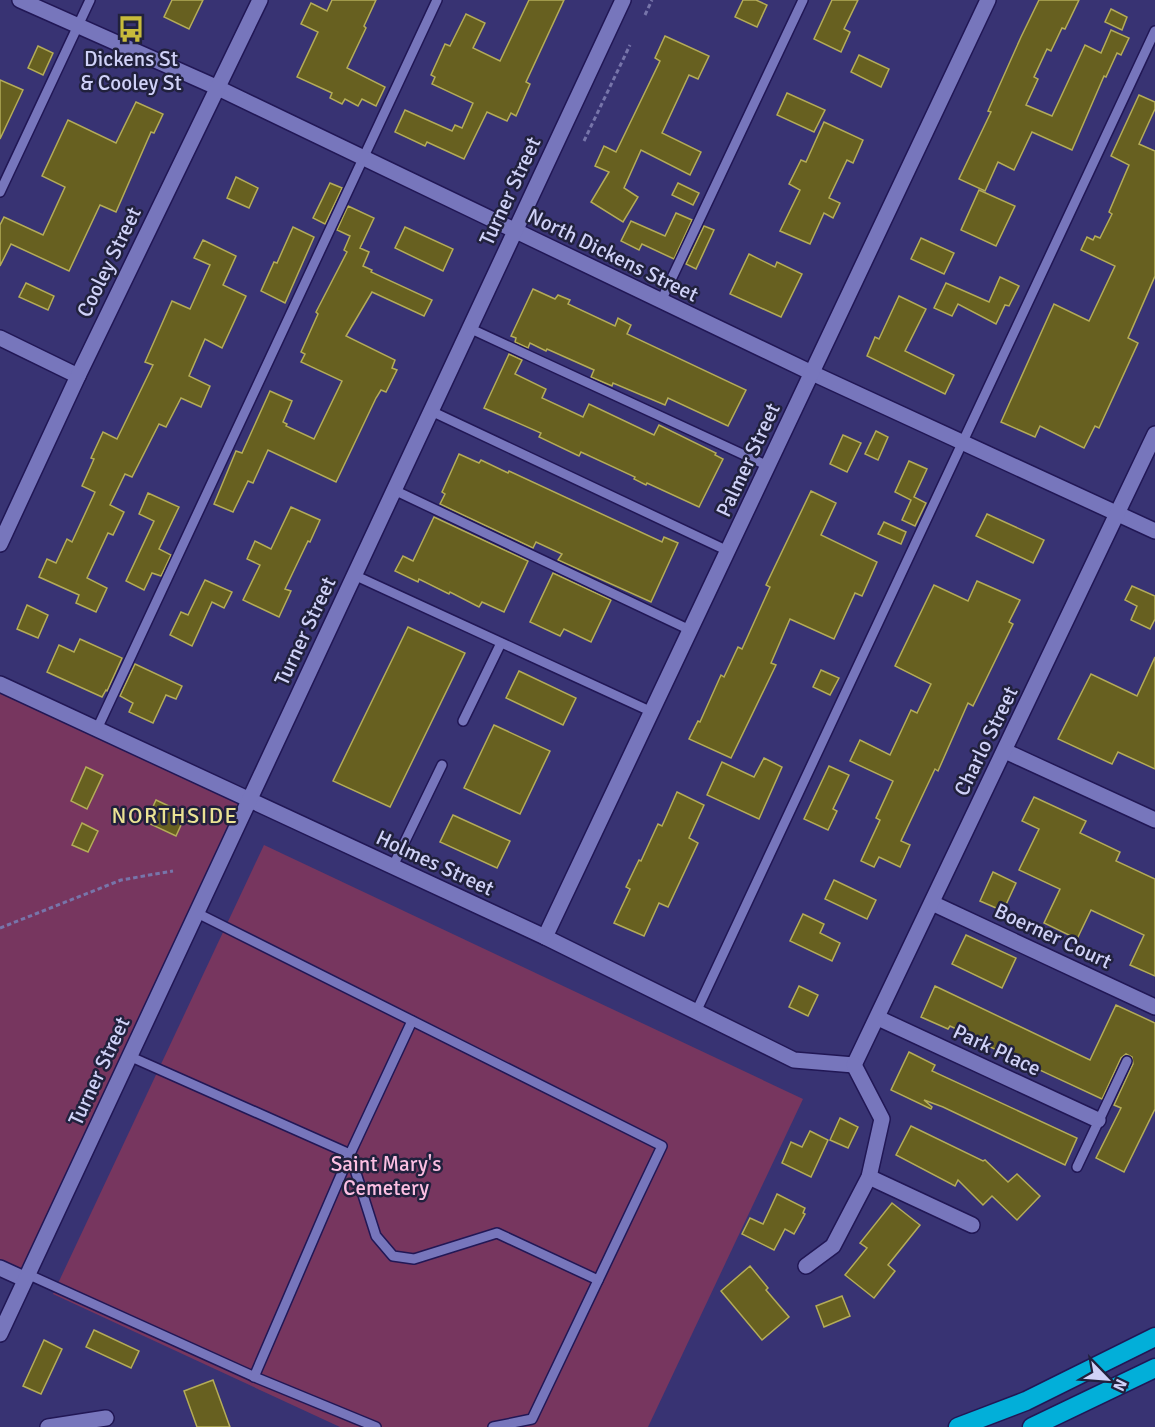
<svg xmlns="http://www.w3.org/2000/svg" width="1155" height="1427" viewBox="0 0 1155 1427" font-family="Signika,sans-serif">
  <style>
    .green { fill: #77365f }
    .building { fill: #676020; stroke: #b4ac58; stroke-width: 1.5 }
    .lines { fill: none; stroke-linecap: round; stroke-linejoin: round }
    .service-casing { stroke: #211755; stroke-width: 12 }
    .minor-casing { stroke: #211755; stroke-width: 18 }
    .tertiary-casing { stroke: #211755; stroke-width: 18 }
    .motorway-casing { stroke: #211755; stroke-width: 21 }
    .path { stroke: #7775aa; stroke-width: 3; stroke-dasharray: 4.5 3; stroke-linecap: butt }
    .service { stroke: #7776bc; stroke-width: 9 }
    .minor { stroke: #7776bc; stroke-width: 15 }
    .tertiary { stroke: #7776bc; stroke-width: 15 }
    .motorway { stroke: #02afd9; stroke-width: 18 }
    .labels { text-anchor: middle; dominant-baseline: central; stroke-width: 5; stroke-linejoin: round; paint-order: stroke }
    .poi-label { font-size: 21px; fill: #d0d2f8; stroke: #21213d }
    .street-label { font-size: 21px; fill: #d0d2f8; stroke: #21213d }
    .park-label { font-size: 21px; fill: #fcbfe2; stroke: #21213d }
    .neighbourhood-label { font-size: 22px; letter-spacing: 1.5px; fill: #ebe394; stroke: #21213d }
  </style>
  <rect width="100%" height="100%" fill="#383373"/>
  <!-- green -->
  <g class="green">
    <path d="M0 684 250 800 24 1279 0 1268Z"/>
    <path d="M264 845 803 1099 648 1427H340L53 1294Z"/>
  </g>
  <!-- building -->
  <g class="building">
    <path d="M172 0H203L189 29 164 17Z"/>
    <path d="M332 0H376L364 26 366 28 347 68 385 87 376 106 362 99 358 106 345 99 342 104 330 98 332 93 297 77 318 32 301 24 311 3 327 11Z"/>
    <path d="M529 0H564L526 82 530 84 516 116 511 113 507 121 487 112 464 159 427 142 425 146 395 132 405 110 452 131 455 125 462 128 473 103 432 84 435 77 431 75 445 44 450 46 466 14 485 23 473 48 500 61Z"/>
    <path d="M743 0H756L767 5 757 27 735 17Z"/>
    <path d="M832 0H858L844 29 850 32 841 52 814 39Z"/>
    <path d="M1039 0H1079L1065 29 1062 28 1051 51 1047 49 1034 77 1038 79 1026 105 1052 116 1085 45 1101 53 1111 30 1129 38 1121 55 1117 53 1106 77 1104 76 1072 150 1032 132 1014 170 998 162 985 191 959 179 991 112 988 111 1021 37Z"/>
    <path d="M1111 9 1127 17 1122 30 1105 22Z"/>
    <path d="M665 36 709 56 698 79 689 75 662 133 701 152 690 175 641 150 624 188 638 197 623 222 591 202 609 172 595 166 604 146 616 152 660 61 655 58Z"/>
    <path d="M38 46 53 53 43 75 28 68Z"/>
    <path d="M859 55 889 69 881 87 851 72Z"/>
    <path d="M0 80 23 90 0 139Z"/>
    <path d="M787 93 825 110 814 132 777 115Z"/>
    <path d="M1139 95 1155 102V109L1139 144 1155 151V276L1128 338 1138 343 1099 428 1095 426 1084 448 1040 426 1035 437 1001 422 1054 304 1089 321 1115 266 1081 250 1087 237 1093 240 1095 236 1100 238 1112 214 1109 212 1129 165 1111 156Z"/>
    <path d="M136 102 163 114 154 133 151 132 116 212 100 205 69 271 11 244 0 266V225L4 217 43 235 65 187 42 176 68 120 116 143Z"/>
    <path d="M824 122 863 140 853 163 847 160 829 198 840 203 833 218 824 213 810 244 780 231 800 190 789 184 801 160 806 162Z"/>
    <path d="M236 177 258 188 249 208 227 198Z"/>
    <path d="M330 183 342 188 325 224 313 218Z"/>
    <path d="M678 183 699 193 693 205 672 195Z"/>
    <path d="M979 190 1015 206 996 246 961 230Z"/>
    <path d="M348 206 374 218 360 248 369 252 363 266 372 270 371 272 432 300 424 316 372 292 346 336 395 360 392 368 397 370 386 392 381 390 376 398 336 482 268 450 253 483 248 481 233 512 214 504 236 451 242 453 270 391 292 401 283 422 287 424 286 426 314 439 342 381 301 362 305 354 301 352 318 314 316 312 347 252 344 250 350 236 337 230Z"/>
    <path d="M676 213 692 220 674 259 642 244 639 250 621 241 631 221 665 236Z"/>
    <path d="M704 226 714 230 696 269 686 264Z"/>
    <path d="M293 227 314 237 285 303 261 291 274 262 277 263Z"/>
    <path d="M405 227 453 249 443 271 395 248Z"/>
    <path d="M921 238 954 253 944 274 911 259Z"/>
    <path d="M203 240 236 256 223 285 246 296 222 348 205 339 189 376 210 386 201 407 181 398 166 427 159 424 132 477 125 474 110 505 124 512 113 535 108 533 87 578 107 588 96 612 76 603 79 595 39 577 47 559 56 563 67 539 72 542 95 492 82 486 94 459 91 458 103 432 117 439 153 365 145 362 172 301 190 309 210 265 194 258Z"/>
    <path d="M749 254 775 267 777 262 802 274 781 317 730 294Z"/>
    <path d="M1000 277 1019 286 1009 306 1005 305 996 324 958 304 952 316 934 308 946 283 989 302Z"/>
    <path d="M26 283 54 296 48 310 19 297Z"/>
    <path d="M533 289 555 299 558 295 570 300 568 304 615 326 618 318 631 325 627 334 746 390 728 426 668 398 665 405 613 383 612 386 591 377 594 370 547 349 546 351 530 343 528 348 515 342 516 338 511 336Z"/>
    <path d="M899 296 926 309 905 351 954 375 945 394 867 356 875 337 879 339Z"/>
    <path d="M509 354 522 360 515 374 546 389 542 398 583 417 589 404 654 435 659 425 716 453 715 455 723 459 699 507 647 483 646 485 634 479 635 477 581 452 579 456 539 437 541 433 484 408Z"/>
    <path d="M876 431 888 437 878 460 865 454Z"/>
    <path d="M843 435 861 443 847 472 830 464Z"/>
    <path d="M459 454 479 463 481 460 508 473 509 471 662 542 664 537 678 543 651 602 558 560 562 554 536 542 533 548 440 504 445 494 442 492Z"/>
    <path d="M909 461 927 469 914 497 926 503 915 526 902 520 911 500 895 492Z"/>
    <path d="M811 491 836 503 821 535 877 562 862 596 855 593 834 639 790 619 771 663 776 665 731 758 689 739 698 721 700 722 721 675 724 677 738 647 742 649 770 587 766 585Z"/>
    <path d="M148 493 179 507 159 549 171 555 161 576 152 573 144 590 126 581 154 521 139 514Z"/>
    <path d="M291 507 320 520 310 542 308 541 285 589 291 591 279 617 243 600 260 565 247 559 255 541 271 549Z"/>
    <path d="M987 514 1044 540 1033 563 976 536Z"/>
    <path d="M434 517 528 561 504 612 482 602 479 607 450 592 449 594 419 579 418 582 395 571 403 556 413 561Z"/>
    <path d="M884 522 906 532 901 544 878 534Z"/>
    <path d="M553 573 611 600 591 642 564 629 560 636 530 622Z"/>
    <path d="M205 580 232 592 224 608 212 602 192 646 170 635 181 612 188 615Z"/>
    <path d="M977 581 1020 600 1009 622 1013 624 973 706 968 703 938 771 935 769 901 841 910 845 900 867 879 857 874 867 861 861 880 820 876 818 893 781 850 761 860 740 890 755 911 710 917 713 931 684 895 666 934 585 968 601Z"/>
    <path d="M1132 586 1155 596V619L1150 629 1131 620 1137 606 1125 600Z"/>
    <path d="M27 605 48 615 38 638 17 629Z"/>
    <path d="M408 627 465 653 390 807 333 781Z"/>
    <path d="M80 639 122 658 107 691 106 690 102 697 47 672 59 645 74 652Z"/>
    <path d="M1155 657V769L1118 752 1112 764 1058 739 1091 674 1137 696Z"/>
    <path d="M135 664 182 686 176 699 166 695 153 723 129 712 133 703 120 696Z"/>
    <path d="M821 670 839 678 830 695 813 687Z"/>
    <path d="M519 671 576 698 563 725 506 698Z"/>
    <path d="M494 725 550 751 520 814 464 788Z"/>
    <path d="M764 758 782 767 759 819 707 795 722 762 754 777Z"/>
    <path d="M829 766 849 775 833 809 837 811 828 830 804 819Z"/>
    <path d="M86 767 103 775 87 809 71 801Z"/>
    <path d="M677 792 704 805 689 838 698 843 668 907 659 903 644 936 614 923 630 889 626 887 639 860 641 861 658 824 662 826Z"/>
    <path d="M1034 797 1086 821 1080 833 1120 852 1116 861 1155 879V976L1130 965 1144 935 1091 910 1077 939 1044 923 1060 889 1019 870 1039 829 1022 821Z"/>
    <path d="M156 800 186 814 176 836 146 822Z"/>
    <path d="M453 815 510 841 497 868 440 842Z"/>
    <path d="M82 823 98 831 88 852 72 845Z"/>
    <path d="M993 872 1016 883 1003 911 980 901Z"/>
    <path d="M834 880 876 900 867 919 825 899Z"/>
    <path d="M803 914 824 924 820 933 840 943 832 961 790 941Z"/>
    <path d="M966 935 1016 958 1002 988 952 964Z"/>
    <path d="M799 986 818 995 808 1016 789 1007Z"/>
    <path d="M935 986 1090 1060 1116 1005 1155 1023V1109L1124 1172 1096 1158 1121 1108 1114 1105 1133 1064 1132 1057 1126 1054 1121 1058 1102 1099 988 1046 989 1044 950 1026 948 1029 921 1017Z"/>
    <path d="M909 1052 935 1065 932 1071 1077 1138 1065 1165 943 1107 924 1100 932 1107 931 1109 891 1090Z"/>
    <path d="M840 1118 858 1127 848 1148 830 1140Z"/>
    <path d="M911 1126 983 1161 985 1160 1008 1182 1017 1174 1040 1196 1017 1220 992 1196 983 1205 958 1180 955 1186 896 1155Z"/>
    <path d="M810 1131 828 1140 811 1177 782 1163 791 1142 802 1147Z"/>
    <path d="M777 1194 805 1208 803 1213 805 1214 794 1234 785 1229 774 1250 742 1234 750 1218 763 1224Z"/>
    <path d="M892 1203 920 1225 888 1265 895 1271 874 1298 845 1275 867 1248 860 1243Z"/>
    <path d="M750 1266 768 1288 766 1290 789 1317 762 1340 721 1291Z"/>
    <path d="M842 1296 850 1316 824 1327 816 1306Z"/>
    <path d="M94 1330 139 1351 131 1368 86 1347Z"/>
    <path d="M44 1340 62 1349 41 1394 23 1386Z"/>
    <path d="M213 1380 230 1427H197L184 1391Z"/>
  </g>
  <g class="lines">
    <defs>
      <g id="service">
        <path d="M0 192 90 0"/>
        <path d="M661 301 803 0"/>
        <path d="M469 328 768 466"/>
        <path d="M431 411 728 551"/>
        <path d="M394 490 690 630"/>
        <path d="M354 575 652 712"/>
        <path d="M463 721 501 643"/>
        <path d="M97 729 437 0"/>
        <path d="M393 866 442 765"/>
        <path d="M197 913 662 1146 532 1419 493 1427"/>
        <path d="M696 1012 1155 31"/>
        <path d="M129 1056 350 1154 376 1236 393 1256 414 1259 497 1233 598 1280"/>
        <path d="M1077 1167 1127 1061"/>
        <path d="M27 1274 257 1378 376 1427"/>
        <path d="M254 1377 350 1154 412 1021"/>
      </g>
      <g id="minor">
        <path d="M20 0 216 87 812 373 1155 531"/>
        <path d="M0 338 78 376"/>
        <path d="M0 684 545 937 794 1060 854 1065"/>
        <path d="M1005 751 1155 820"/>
        <path d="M932 903 1155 1007"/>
        <path d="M545 937 988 0"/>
        <path d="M878 1018 1098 1120"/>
        <path d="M854 1065 1155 434"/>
        <path d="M869 1177 972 1225"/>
        <path d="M806 1266 833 1246 869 1177 882 1119 854 1065"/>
        <path d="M0 1268 24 1279"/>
        <path d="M0 1334 623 0"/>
        <path d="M48 1427 106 1418"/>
      </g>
      <path id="tertiary" d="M0 544 78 376 260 0"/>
      <g id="motorway">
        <path d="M958 1427 1026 1401 1155 1337"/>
        <path d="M1032 1427 1155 1368"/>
      </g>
    </defs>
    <!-- service casing -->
    <use href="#service" class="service-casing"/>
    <!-- minor casing -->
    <use href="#minor" class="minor-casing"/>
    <!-- tertiary casing -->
    <use href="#tertiary" class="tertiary-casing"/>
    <!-- motorway casing -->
    <use href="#motorway" class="motorway-casing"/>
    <!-- path -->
    <g class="path">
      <path d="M645 15 652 0"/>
      <path d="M584 141 630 45"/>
      <path d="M0 928 121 880 173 871"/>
    </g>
    <!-- service -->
    <use href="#service" class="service"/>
    <!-- minor -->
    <use href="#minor" class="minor"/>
    <!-- tertiary -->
    <use href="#tertiary" class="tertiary"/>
    <!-- motorway -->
    <use href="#motorway" class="motorway"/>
  </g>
  <!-- icons -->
  <defs>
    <symbol id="bus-bare" viewBox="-9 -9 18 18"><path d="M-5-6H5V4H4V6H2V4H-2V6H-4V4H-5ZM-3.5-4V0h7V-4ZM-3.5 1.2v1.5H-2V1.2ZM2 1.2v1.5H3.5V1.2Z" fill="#c8bb3b" stroke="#21213d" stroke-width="2.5" paint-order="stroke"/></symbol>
  </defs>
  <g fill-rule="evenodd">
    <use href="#bus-bare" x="112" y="10" width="38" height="38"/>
  </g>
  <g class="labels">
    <!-- poi labels -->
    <g class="poi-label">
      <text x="131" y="59">Dickens St<tspan x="131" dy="24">&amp; Cooley St</tspan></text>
    </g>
    <!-- street labels -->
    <g class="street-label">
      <text transform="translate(510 191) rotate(-65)">Turner Street</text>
      <text transform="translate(613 255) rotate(26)">North Dickens Street</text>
      <text transform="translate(109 262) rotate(-64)">Cooley Street</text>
      <text transform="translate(748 460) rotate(-65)">Palmer Street</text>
      <text transform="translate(305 631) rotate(-65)">Turner Street</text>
      <text transform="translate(986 741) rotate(-64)">Charlo Street</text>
      <text transform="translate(435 863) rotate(25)">Holmes Street</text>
      <text transform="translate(1053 936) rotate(25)">Boerner Court</text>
      <text transform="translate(997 1050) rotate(25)">Park Place</text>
      <text transform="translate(99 1071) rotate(-65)">Turner Street</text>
    </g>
    <!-- park labels -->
    <g class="park-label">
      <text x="386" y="1164">Saint Mary's<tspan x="386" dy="24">Cemetery</tspan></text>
    </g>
    <!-- neighbourhood labels -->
    <g class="neighbourhood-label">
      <text x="175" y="815">NORTHSIDE</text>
    </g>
  </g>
  <!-- north arrow -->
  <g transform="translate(1107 1379) rotate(115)" stroke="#21213d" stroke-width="4.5" paint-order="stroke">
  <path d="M0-4.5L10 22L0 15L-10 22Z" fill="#d0d2f8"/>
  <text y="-9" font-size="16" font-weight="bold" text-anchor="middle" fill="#d0d2f8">N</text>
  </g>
</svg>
